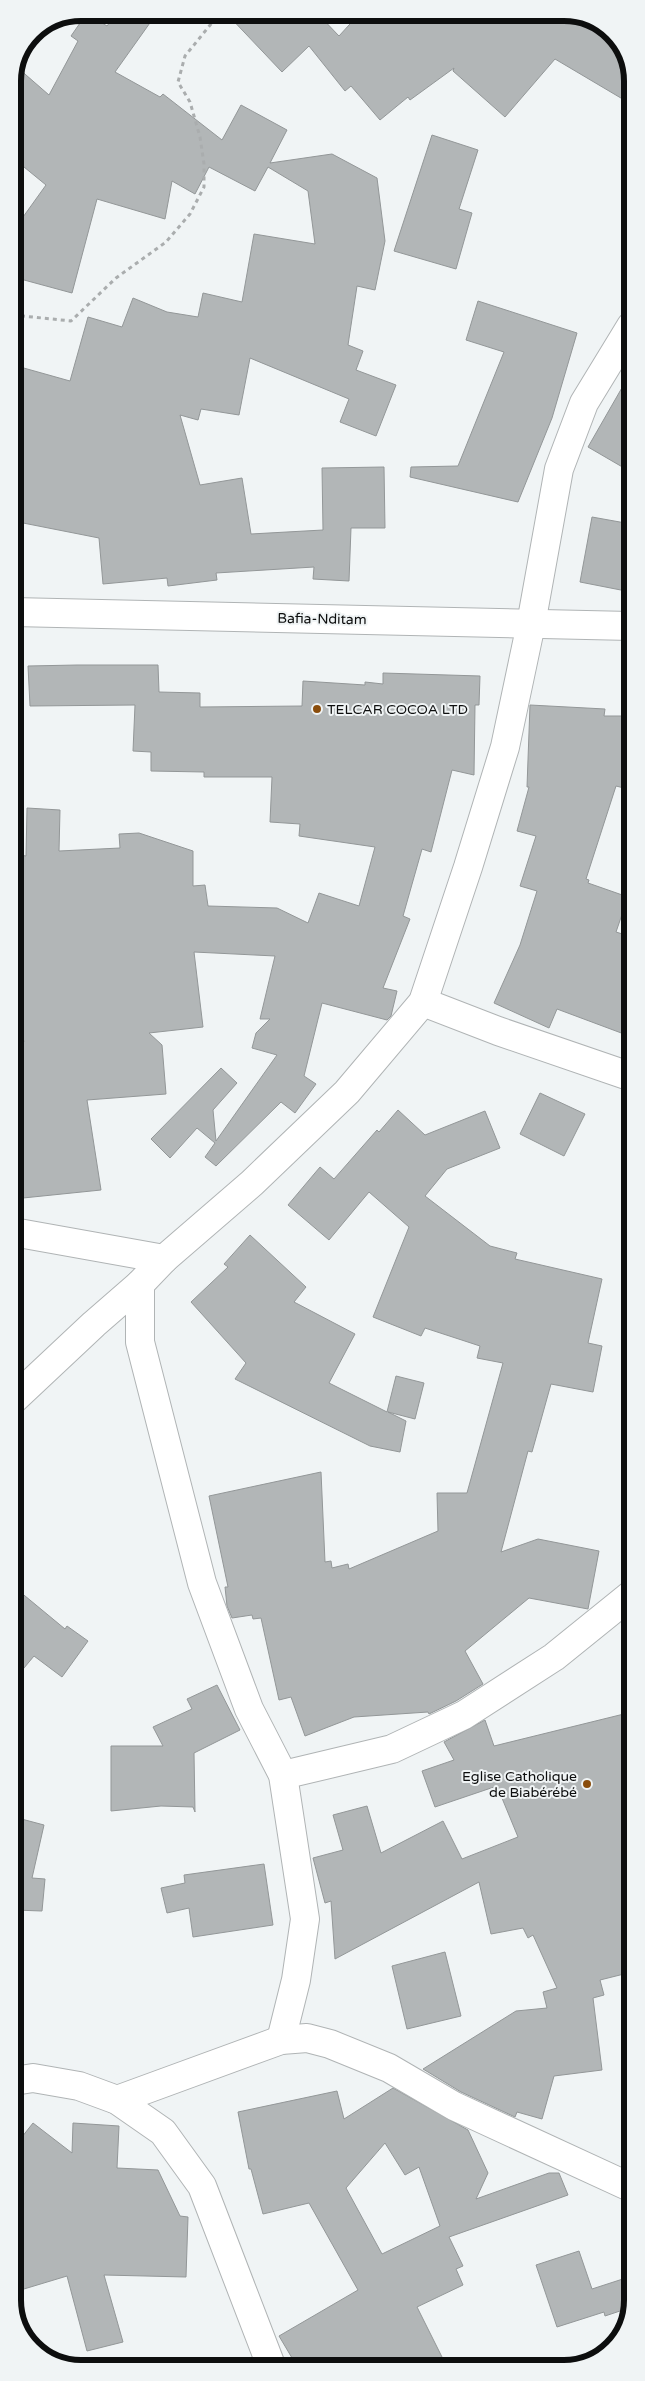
<svg xmlns="http://www.w3.org/2000/svg" width="645" height="2381" viewBox="0 0 645 2381" font-family="'Varela Round',sans-serif">
  <style>
    .building { fill: #b2b6b7; stroke: #939798; fill-rule: evenodd }
    .lines { fill: none; stroke-linecap: round; stroke-linejoin: round }
    .minor-casing { stroke: #b0b4b5; stroke-width: 30 }
    .secondary-casing { stroke: #b0b4b5; stroke-width: 30 }
    .path { stroke: #aaadae; stroke-width: 3; stroke-dasharray: 4 4; stroke-linecap: butt }
    .minor { stroke: #fff; stroke-width: 28 }
    .secondary { stroke: #fff; stroke-width: 28 }
    .poi-dot { fill: #8a4d0c; stroke: #f0f4f5; stroke-width: 2 }
    .labels { text-anchor: middle; dominant-baseline: central; stroke-width: 4; stroke-linejoin: round; paint-order: stroke }
    .street-label { font-size: 14px; fill: #0d0e0e; stroke: #f0f4f5 }
    .poi-label { font-size: 14px; fill: #0d0e0e; stroke: #f0f4f5; text-anchor: start }
    .rim { fill: none; stroke: #0d0e0e; stroke-width: 6 }
  </style>
  <rect width="100%" height="100%" fill="#f0f4f5"/>
  <!-- building -->
  <g class="building">
    <path d="M87 13 107 26 117 13H157L115 72 160 97 163 94 222 140 241 105 287 130 270 163 332 154 377 178 385 241 375 290 357 286 348 345 363 351 356 370 396 385 376 436 340 422 349 399 250 358 239 415 201 409 198 420 180 415 200 485 242 478 251 534 323 530 322 468 384 467 385 528H351L349 581 313 579 314 567 216 573 217 580 168 586 167 578 103 584 99 538 13 521V365L70 381 88 317 122 327 133 298 167 312 198 317 203 293 242 302 254 234 315 244 308 191 268 167 255 191 209 167 195 194 172 181 165 219 97 199 72 293 13 277V231L46 185 13 158 12 81 18 68 49 95 78 41 71 36Z"/>
    <path d="M226 13H317L339 36 360 13H572L609 30 631 68V104L555 59 505 117 453 71 454 68 410 100 408 97 380 120 351 86 345 91 309 46 282 72Z"/>
    <path d="M432 135 478 150 459 209 472 213 456 269 394 251Z"/>
    <path d="M478 301 577 333 552 418 518 502 410 477 411 467 458 466 504 352 466 340Z"/>
    <path d="M631 372V472L588 447Z"/>
    <path d="M592 517 631 524V592L580 582Z"/>
    <path d="M77 665H158L159 692 200 693V707L302 706 303 681 365 685V682L383 684V673L480 676 479 705H475L474 775 452 770 431 852 422 849 403 916 410 919 383 988 397 991 391 1016 387 1020 322 1003 304 1076 316 1084 295 1113 281 1102 216 1166 205 1157 215 1143 197 1128 170 1158 151 1139 221 1068 237 1083 213 1110 216 1141 277 1055 252 1048 256 1033 270 1019H260L275 956 194 952 203 1027 149 1033 162 1045 166 1094 87 1100 101 1190 23 1198 17 1139 13 1140V1077L19 1075 13 1044 24 1042 13 989V854L26 856 27 808 60 810 59 851 120 848 119 834 139 833 193 851V886L205 885 208 906 277 908 308 923 319 893 359 906 375 847 299 836 300 824 270 822 272 777H204V772L151 771V752L133 751 135 705 30 706 28 666Z"/>
    <path d="M530 705 605 709 604 716H632V790L616 786 586 879 589 880 588 883 628 897 616 932 632 937V1037L557 1009 549 1028 494 1003 520 945 537 891 520 886 536 836 517 831 529 787H527Z"/>
    <path d="M540 1093 585 1114 564 1156 520 1134Z"/>
    <path d="M398 1110 425 1135 485 1111 500 1148 447 1169 425 1196 490 1246 517 1253 515 1259 602 1279 588 1343 602 1346 593 1392 551 1384 532 1452 528 1451 501 1552 538 1539 599 1551 588 1609 529 1598 465 1651 483 1684 456 1701 429 1714 428 1712 354 1717 305 1736 291 1697 279 1700 261 1618 253 1619 252 1615 232 1618 227 1606 225 1587H228L209 1496 321 1472 325 1562 331 1561 332 1568 348 1564 349 1569 438 1531 437 1493H467L503 1363 477 1358 480 1346 425 1328 421 1336 373 1317 409 1227 369 1192 329 1240 288 1205 320 1167 334 1179 377 1130 379 1132Z"/>
    <path d="M250 1235 306 1287 294 1302 355 1334 329 1383 387 1412 396 1376 424 1383 415 1419 388 1412 406 1421 400 1452 370 1446 235 1379 246 1363 191 1302 228 1267 224 1264Z"/>
    <path d="M13 1586 65 1629 67 1626 88 1641 62 1677 34 1656 14 1680Z"/>
    <path d="M217 1685 240 1730 194 1753 195 1812 193 1807 161 1806 111 1811V1746H163L153 1727 192 1709 187 1699Z"/>
    <path d="M632 1712V1972L600 1980 604 1995 593 1998 602 2070 554 2076 542 2119 517 2112 515 2117 461 2092 423 2069 516 2011 547 2008 543 1992 557 1988 533 1935 528 1938 523 1928 491 1934 479 1882 335 1959 331 1901 325 1903 313 1858 343 1850 333 1815 367 1806 381 1853 443 1821 462 1859 518 1837 497 1786 435 1807 422 1771 454 1760 444 1742 485 1720 494 1746Z"/>
    <path d="M14 1817 44 1825 32 1878 45 1879 42 1911 14 1910Z"/>
    <path d="M264 1864 273 1925 193 1937 189 1908 167 1913 161 1888 185 1883 184 1875Z"/>
    <path d="M445 1952 461 2016 407 2029 392 1966Z"/>
    <path d="M393 2088 468 2130 488 2173 476 2199 549 2173H559L568 2195 449 2237 463 2266 456 2269 463 2285 417 2307 447 2367 298 2368 279 2336 358 2290 309 2203 263 2214 251 2169H249L238 2112 337 2091 344 2119ZM385 2143 405 2175 419 2167 440 2226 382 2254 346 2188Z"/>
    <path d="M33 2123 72 2153 73 2123 119 2126 117 2168 158 2170 180 2216 188 2217 186 2277 104 2275 123 2342 87 2351 67 2276 14 2292V2147Z"/>
    <path d="M579 2251 592 2289 632 2276V2300L629 2308 605 2316 604 2312 557 2327 536 2265Z"/>
  </g>
  <g class="lines">
    <defs>
      <g id="minor">
        <path d="M423 1002 498 1031 632 1077"/>
        <path d="M13 1232 164 1259"/>
        <path d="M13 1400 94 1324 140 1284"/>
        <path d="M283 1775 392 1749 464 1715 554 1657 632 1594"/>
        <path d="M281 2040 296 1980 305 1919 283 1775 249 1709 202 1583 140 1342V1284L164 1259 252 1183 347 1092 423 1002 468 867 505 747 531 624 559 469 584 403 631 326"/>
        <path d="M14 2081 33 2078 79 2086 117 2100 163 2132 202 2186 272 2368"/>
        <path d="M117 2100 281 2040 307 2038 330 2044 389 2068 454 2106 632 2188"/>
      </g>
      <path id="secondary" d="M13 612 631 626"/>
    </defs>
    <!-- minor casing -->
    <use href="#minor" class="minor-casing"/>
    <!-- secondary casing -->
    <use href="#secondary" class="secondary-casing"/>
    <!-- path -->
    <path class="path" d="M13 315 71 321 116 278 166 242 190 214 204 187V164L200 137 190 102 178 82 185 56 215 19 224 13"/>
    <!-- minor -->
    <use href="#minor" class="minor"/>
    <!-- secondary -->
    <use href="#secondary" class="secondary"/>
  </g>
  <!-- markers -->
  <g class="poi-dot">
    <circle cx="317" cy="709" r="5"/>
    <circle cx="587" cy="1784" r="5"/>
  </g>
  <g class="labels">
    <!-- street labels -->
    <g class="street-label">
      <text transform="translate(322 619) rotate(1)">Bafia-Nditam</text>
    </g>
    <!-- poi labels -->
    <g class="poi-label">
      <text x="327" y="709">TELCAR COCOA LTD</text>
      <text x="577" y="1776" text-anchor="end">Eglise Catholique<tspan x="577" dy="16">de Biabérébé</tspan></text>
    </g>
  </g>
  <!-- crop -->
  <path d="M0 0H645V2381H0ZM81 21H564A60 60 0 0 1 624 81V2300A60 60 0 0 1 564 2360H81A60 60 0 0 1 21 2300V81A60 60 0 0 1 81 21Z" fill="#f0f4f5" fill-rule="evenodd"/>
  <path class="rim" d="M81 21H564A60 60 0 0 1 624 81V2300A60 60 0 0 1 564 2360H81A60 60 0 0 1 21 2300V81A60 60 0 0 1 81 21Z"/>
</svg>
